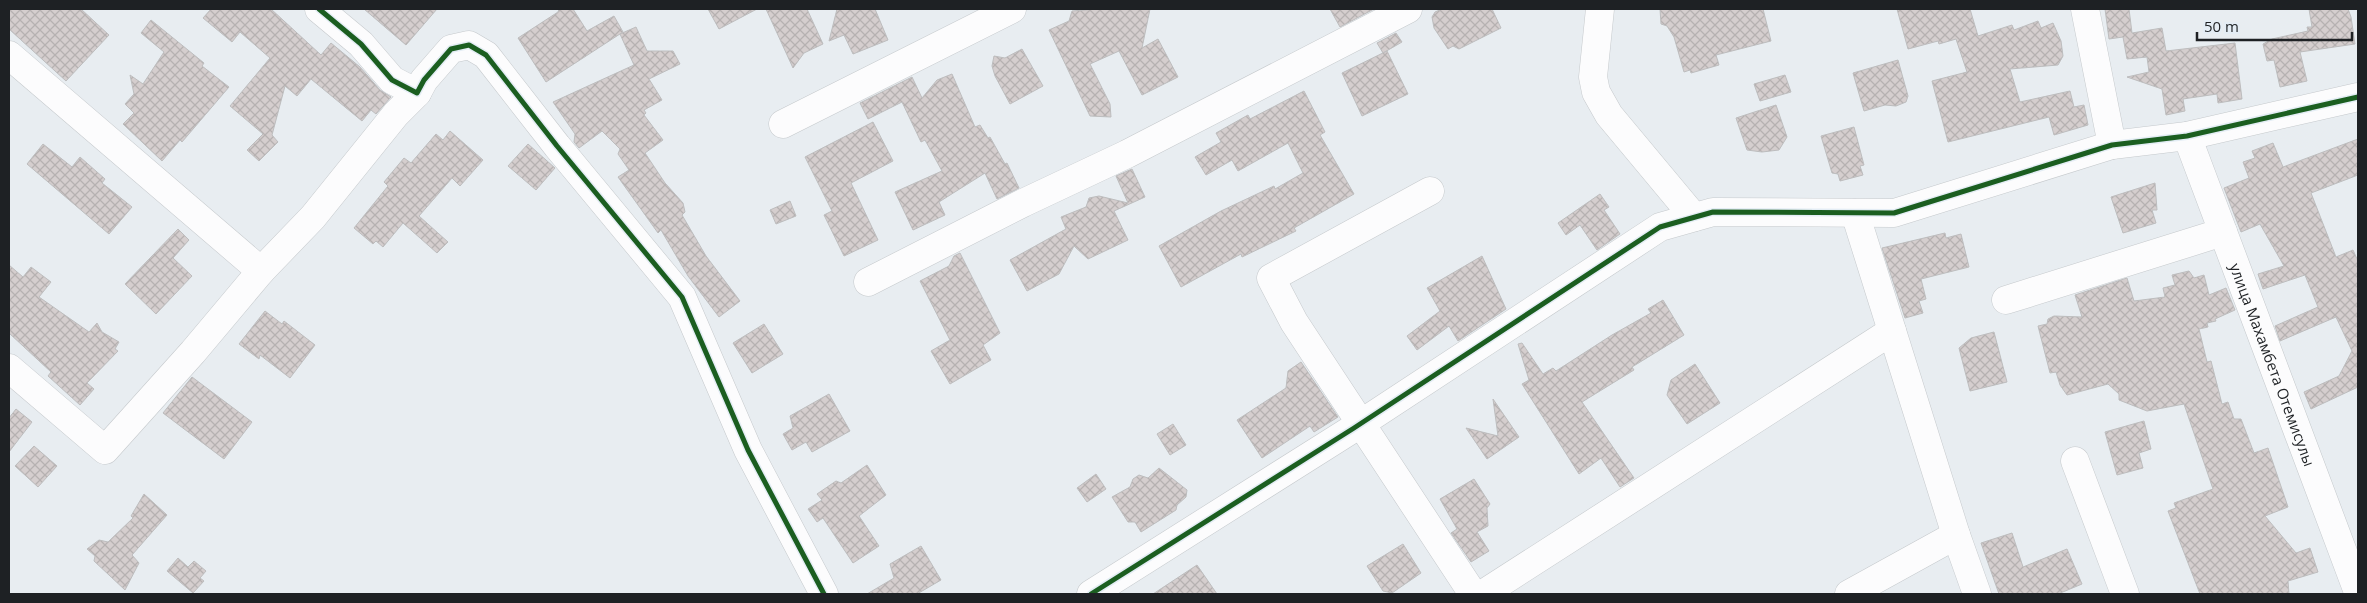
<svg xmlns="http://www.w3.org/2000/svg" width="2367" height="603" viewBox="0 0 2367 603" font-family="'Open Sans',sans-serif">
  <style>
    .building { fill: url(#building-cross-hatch); stroke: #bdbdbe }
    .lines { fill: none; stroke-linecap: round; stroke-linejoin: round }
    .minor-casing { stroke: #c5c9cc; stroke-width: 29 }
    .minor { stroke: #fcfcfd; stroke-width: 28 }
    .cycleway-casing { stroke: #e4edf5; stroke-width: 8 }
    .cycleway { stroke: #1b5e20; stroke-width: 5 }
    .labels { text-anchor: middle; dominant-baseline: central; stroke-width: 4; stroke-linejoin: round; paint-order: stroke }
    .street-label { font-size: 15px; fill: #1e2124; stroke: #e4edf5 }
  </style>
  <defs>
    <pattern id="building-cross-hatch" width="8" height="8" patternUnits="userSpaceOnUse" patternTransform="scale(1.25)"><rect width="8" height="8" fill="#d5cece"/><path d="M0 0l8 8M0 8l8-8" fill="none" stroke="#b6b1b1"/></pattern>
  </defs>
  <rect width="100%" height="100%" fill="#e8edf1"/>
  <!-- building -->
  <g class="building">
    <path d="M9 9H81L109 35 66 81 9 29Z"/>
    <path d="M211 9H271L321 55 331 43 360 67 380 90 391 97 376 114 371 110 362 121 311 79 297 96 285 86 272 135 278 142 259 161 247 150 263 134 230 106 270 58 240 32 232 42 203 18Z"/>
    <path d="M364 9H437L406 45Z"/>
    <path d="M559 9H573L587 31 614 16 623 32 546 82 518 38 558 12Z"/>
    <path d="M708 9H757L719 29Z"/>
    <path d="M766 9H807L823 44 804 53 793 68Z"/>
    <path d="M837 9H875L888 40 853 54 844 35 829 41Z"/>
    <path d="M1097 9H1150L1142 48 1158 39 1178 77 1142 95 1119 51 1090 64 1110 104 1111 117 1090 116 1049 30 1069 21 1072 11Z"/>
    <path d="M1330 9H1374L1340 27Z"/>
    <path d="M1442 9H1492L1501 28 1459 49 1453 46 1448 49 1434 28 1432 17 1435 12Z"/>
    <path d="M1660 9H1763L1771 41 1716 55 1719 65 1691 73 1690 70 1684 72 1674 37 1667 26 1661 24Z"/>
    <path d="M1897 9H1970L1978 36 2012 25 2014 30 2038 21 2041 28 2053 23 2061 41 2063 56 2058 65 2010 69 2020 102 2070 91 2074 107 2084 105 2088 125 2054 135 2049 117 1948 142 1932 81 1967 72 1956 39 1939 44 1938 41 1908 49Z"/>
    <path d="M2105 9H2129L2132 33 2162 28 2166 51 2235 43 2242 99 2218 103 2217 94 2183 99 2185 111 2166 115 2162 89 2127 77 2149 72 2147 57 2127 59 2123 37 2109 39Z"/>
    <path d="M2309 9H2348L2351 17 2355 44 2300 52 2307 81 2280 87 2274 60 2267 61 2263 44 2272 39 2308 31 2307 27H2312Z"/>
    <path d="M151 20 204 63 202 66 229 87 182 142 180 140 162 161 123 124 134 113 125 104 134 94 130 75 143 84 164 52 141 33Z"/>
    <path d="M636 27 647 51H673L680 64 649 79 662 100 644 110 646 113 644 115 663 140 645 153 665 183 683 203 685 212 682 215 706 256 740 301 719 317 688 276 661 230 658 233 618 177 629 170 618 154 620 149 602 131 579 148 574 142 575 134 553 102 634 65 620 34Z"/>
    <path d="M1396 33 1402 42 1383 53 1377 43Z"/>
    <path d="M1022 49 1043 86 1010 104 995 76 992 66 994 56 1005 58Z"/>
    <path d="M1387 51 1408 94 1362 116 1342 73Z"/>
    <path d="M1898 60 1908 96 1906 102 1896 106 1885 105 1864 111 1853 73Z"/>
    <path d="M952 74 975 127 980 125 988 138 990 137 1005 164 1007 163 1019 188 997 199 985 173 939 202 945 215 913 230 895 192 942 171 925 140 921 142 902 102 868 119 860 103 912 77 922 98 937 80Z"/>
    <path d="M1785 75 1791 92 1760 101 1754 84Z"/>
    <path d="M1304 91 1325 132 1320 135 1354 194 1294 228 1296 231 1242 257 1241 254 1181 287 1159 246 1221 211 1274 186 1275 189 1303 173 1288 143 1238 171 1232 160 1206 175 1195 157 1221 142 1216 133 1248 115 1250 119Z"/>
    <path d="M1776 105 1787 137 1779 150 1762 152 1747 150 1736 118Z"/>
    <path d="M873 122 893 161 851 183 878 240 844 256 824 215 832 211 805 157Z"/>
    <path d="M1854 127 1864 165 1860 166 1863 175 1840 181 1838 174 1832 173 1821 136Z"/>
    <path d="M450 131 483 160 460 186 452 178 419 216 448 242 437 253 403 223 383 247 376 241 373 244 354 228 388 186 384 182 404 158 411 163 436 134 443 140Z"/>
    <path d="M2358 139V175L2311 193 2336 257 2353 250 2358 261V387L2311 409 2304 392 2339 376 2352 351 2336 317 2280 341 2275 326 2318 307 2305 275 2263 289 2258 274 2284 266 2260 224 2241 232 2224 188 2249 178 2243 162 2255 158 2252 151 2273 143 2283 167Z"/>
    <path d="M43 144 72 167 80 157 105 179 102 183 132 207 109 234 27 164Z"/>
    <path d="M528 144 555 168 536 190 508 166Z"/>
    <path d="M1132 169 1145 197 1114 211 1128 240 1088 259 1074 246 1059 274 1027 291 1010 260 1066 229 1061 217 1086 207 1089 198 1099 196 1128 203 1116 176Z"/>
    <path d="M2155 183 2157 210H2152L2156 223 2123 233 2111 197Z"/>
    <path d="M1600 194 1609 207 1604 210 1620 234 1597 250 1580 225 1566 235 1558 223Z"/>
    <path d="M790 201 796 216 776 224 770 210Z"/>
    <path d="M178 229 189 240 173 258 192 276 156 314 125 284Z"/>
    <path d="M1945 233 1946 238 1961 234 1969 267 1921 279 1926 299 1919 301 1923 313 1905 318 1882 248Z"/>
    <path d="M960 253 1000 333 983 345 991 360 950 384 931 351 950 340 920 281 949 266 954 256Z"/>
    <path d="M1482 256 1506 309 1458 341 1449 326 1417 350 1407 336 1440 311 1427 288Z"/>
    <path d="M9 265 23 277 31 267 51 282 39 297 89 332 97 323 102 332 119 342 115 349 118 351 87 383 94 389 80 405 48 376 51 372 9 333Z"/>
    <path d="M2189 271 2194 278 2204 275 2209 295 2226 288 2235 310 2215 319 2216 321 2207 323 2208 327 2199 329 2207 362 2211 361 2222 404 2228 402 2234 419H2241L2254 453 2268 448 2288 507 2265 516 2296 553 2310 548 2318 572 2288 581 2289 594H2200L2168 511 2176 508 2174 503 2213 489 2184 404 2147 411 2119 400V394L2108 384 2067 395 2060 385 2056 372 2050 373 2038 326 2047 324 2048 319 2054 316 2082 317 2075 295 2127 278 2134 301 2165 297 2163 288 2175 285 2172 275Z"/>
    <path d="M1663 300 1684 335 1632 367 1634 370 1582 402 1634 478 1620 487 1601 458 1579 474 1522 384 1529 380 1518 344 1522 343 1543 374 1553 368 1556 371 1612 335 1651 313 1648 309Z"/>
    <path d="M265 311 282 324 284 321 315 345 290 378 260 355 259 359 239 344Z"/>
    <path d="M764 324 783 354 752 373 733 343Z"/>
    <path d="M1994 332 2007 382 1970 391 1959 348 1971 338Z"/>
    <path d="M1301 362 1338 417 1314 432 1310 426 1262 458 1237 420 1286 388 1288 371Z"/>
    <path d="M1695 364 1720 403 1687 424 1667 395 1671 380Z"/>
    <path d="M192 377 252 422 224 459 163 413Z"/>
    <path d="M829 394 850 431 812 452 806 442 792 450 783 434 793 428 790 416Z"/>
    <path d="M1493 399 1519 437 1487 459 1466 428 1498 436Z"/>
    <path d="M16 409 32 422 9 452V418Z"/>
    <path d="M2144 421 2151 449 2139 453 2143 468 2117 475 2105 432Z"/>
    <path d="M1173 424 1186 445 1170 455 1157 434Z"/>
    <path d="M34 446 57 466 38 487 15 466Z"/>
    <path d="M867 465 886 495 859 516 879 546 853 563 823 518 817 522 808 509 822 500 817 494 836 481 841 483Z"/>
    <path d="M1159 468 1187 490 1186 497 1177 505 1176 510 1141 532 1135 522H1128L1112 497 1130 487 1133 479 1139 475 1148 478Z"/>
    <path d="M1096 474 1106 489 1087 502 1077 488Z"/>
    <path d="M1474 479 1490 504 1487 508 1488 526 1477 532 1489 551 1471 562 1451 533 1457 529 1440 499Z"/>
    <path d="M144 494 167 515 132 555 139 563 125 590 94 561 95 556 87 549 99 540 108 542 133 518 131 516Z"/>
    <path d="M2012 533 2023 567 2067 549 2082 584 2058 594H1999L1981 543Z"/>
    <path d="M1403 544 1421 573 1392 593 1383 591 1367 566Z"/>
    <path d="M921 546 941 580 917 594H867L894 578 890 564Z"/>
    <path d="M178 558 188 567 194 561 206 571 200 578 204 581 193 593 167 571Z"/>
    <path d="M1197 565 1217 594H1153Z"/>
  </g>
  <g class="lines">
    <defs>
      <g id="minor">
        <path d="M319 9 361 44 392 80 417 93 424 80 451 49 469 45 486 55 557 146 682 297 748 450 824 594"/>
        <path d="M1600 9 1593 77 1596 92 1609 115 1694 217"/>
        <path d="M2085 9 2112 145"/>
        <path d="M9 55 261 271"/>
        <path d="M783 124 1012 9"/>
        <path id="s1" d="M2187 136 2358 592"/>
        <path d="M1430 191 1271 278 1294 322 1473 594"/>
        <path d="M1855 213 1956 535 1977 594"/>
        <path d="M868 282 1023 203 1127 154 1408 9"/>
        <path d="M2006 300 2223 232"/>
        <path d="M9 368 105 450 193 352 261 271 313 217 396 114 417 93"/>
        <path d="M2075 461 2125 594"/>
        <path d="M1091 594 1354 428 1660 227 1713 212 1894 213 2112 145 2187 136 2358 97"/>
        <path d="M1483 594 1892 331"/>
        <path d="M1849 594 1956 535"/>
      </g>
    </defs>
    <!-- minor casing -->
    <use href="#minor" class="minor-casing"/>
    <!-- minor -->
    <use href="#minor" class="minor"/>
    <defs>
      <g id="cycleway">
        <path d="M319 9 361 44 392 80 417 93 424 80 451 49 469 45 486 55 557 146 682 297 748 450 824 594"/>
        <path d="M1091 594 1354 428 1660 227 1713 212 1894 213 2112 145 2187 136 2358 97"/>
      </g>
    </defs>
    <!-- cycleway casing -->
    <use href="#cycleway" class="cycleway-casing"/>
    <!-- cycleway -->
    <use href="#cycleway" class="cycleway"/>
  </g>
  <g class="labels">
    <!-- street labels -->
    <g class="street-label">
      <text stroke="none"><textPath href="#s1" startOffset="244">улица Махамбета Отемисулы</textPath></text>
    </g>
  </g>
  <!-- border -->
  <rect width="2367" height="603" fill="none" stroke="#1e2124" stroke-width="20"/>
  <!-- scale -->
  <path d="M2197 32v8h155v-8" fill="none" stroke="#1e2124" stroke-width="2.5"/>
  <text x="2204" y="32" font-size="15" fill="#1e2124" stroke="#e4edf5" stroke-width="4" paint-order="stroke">50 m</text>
</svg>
